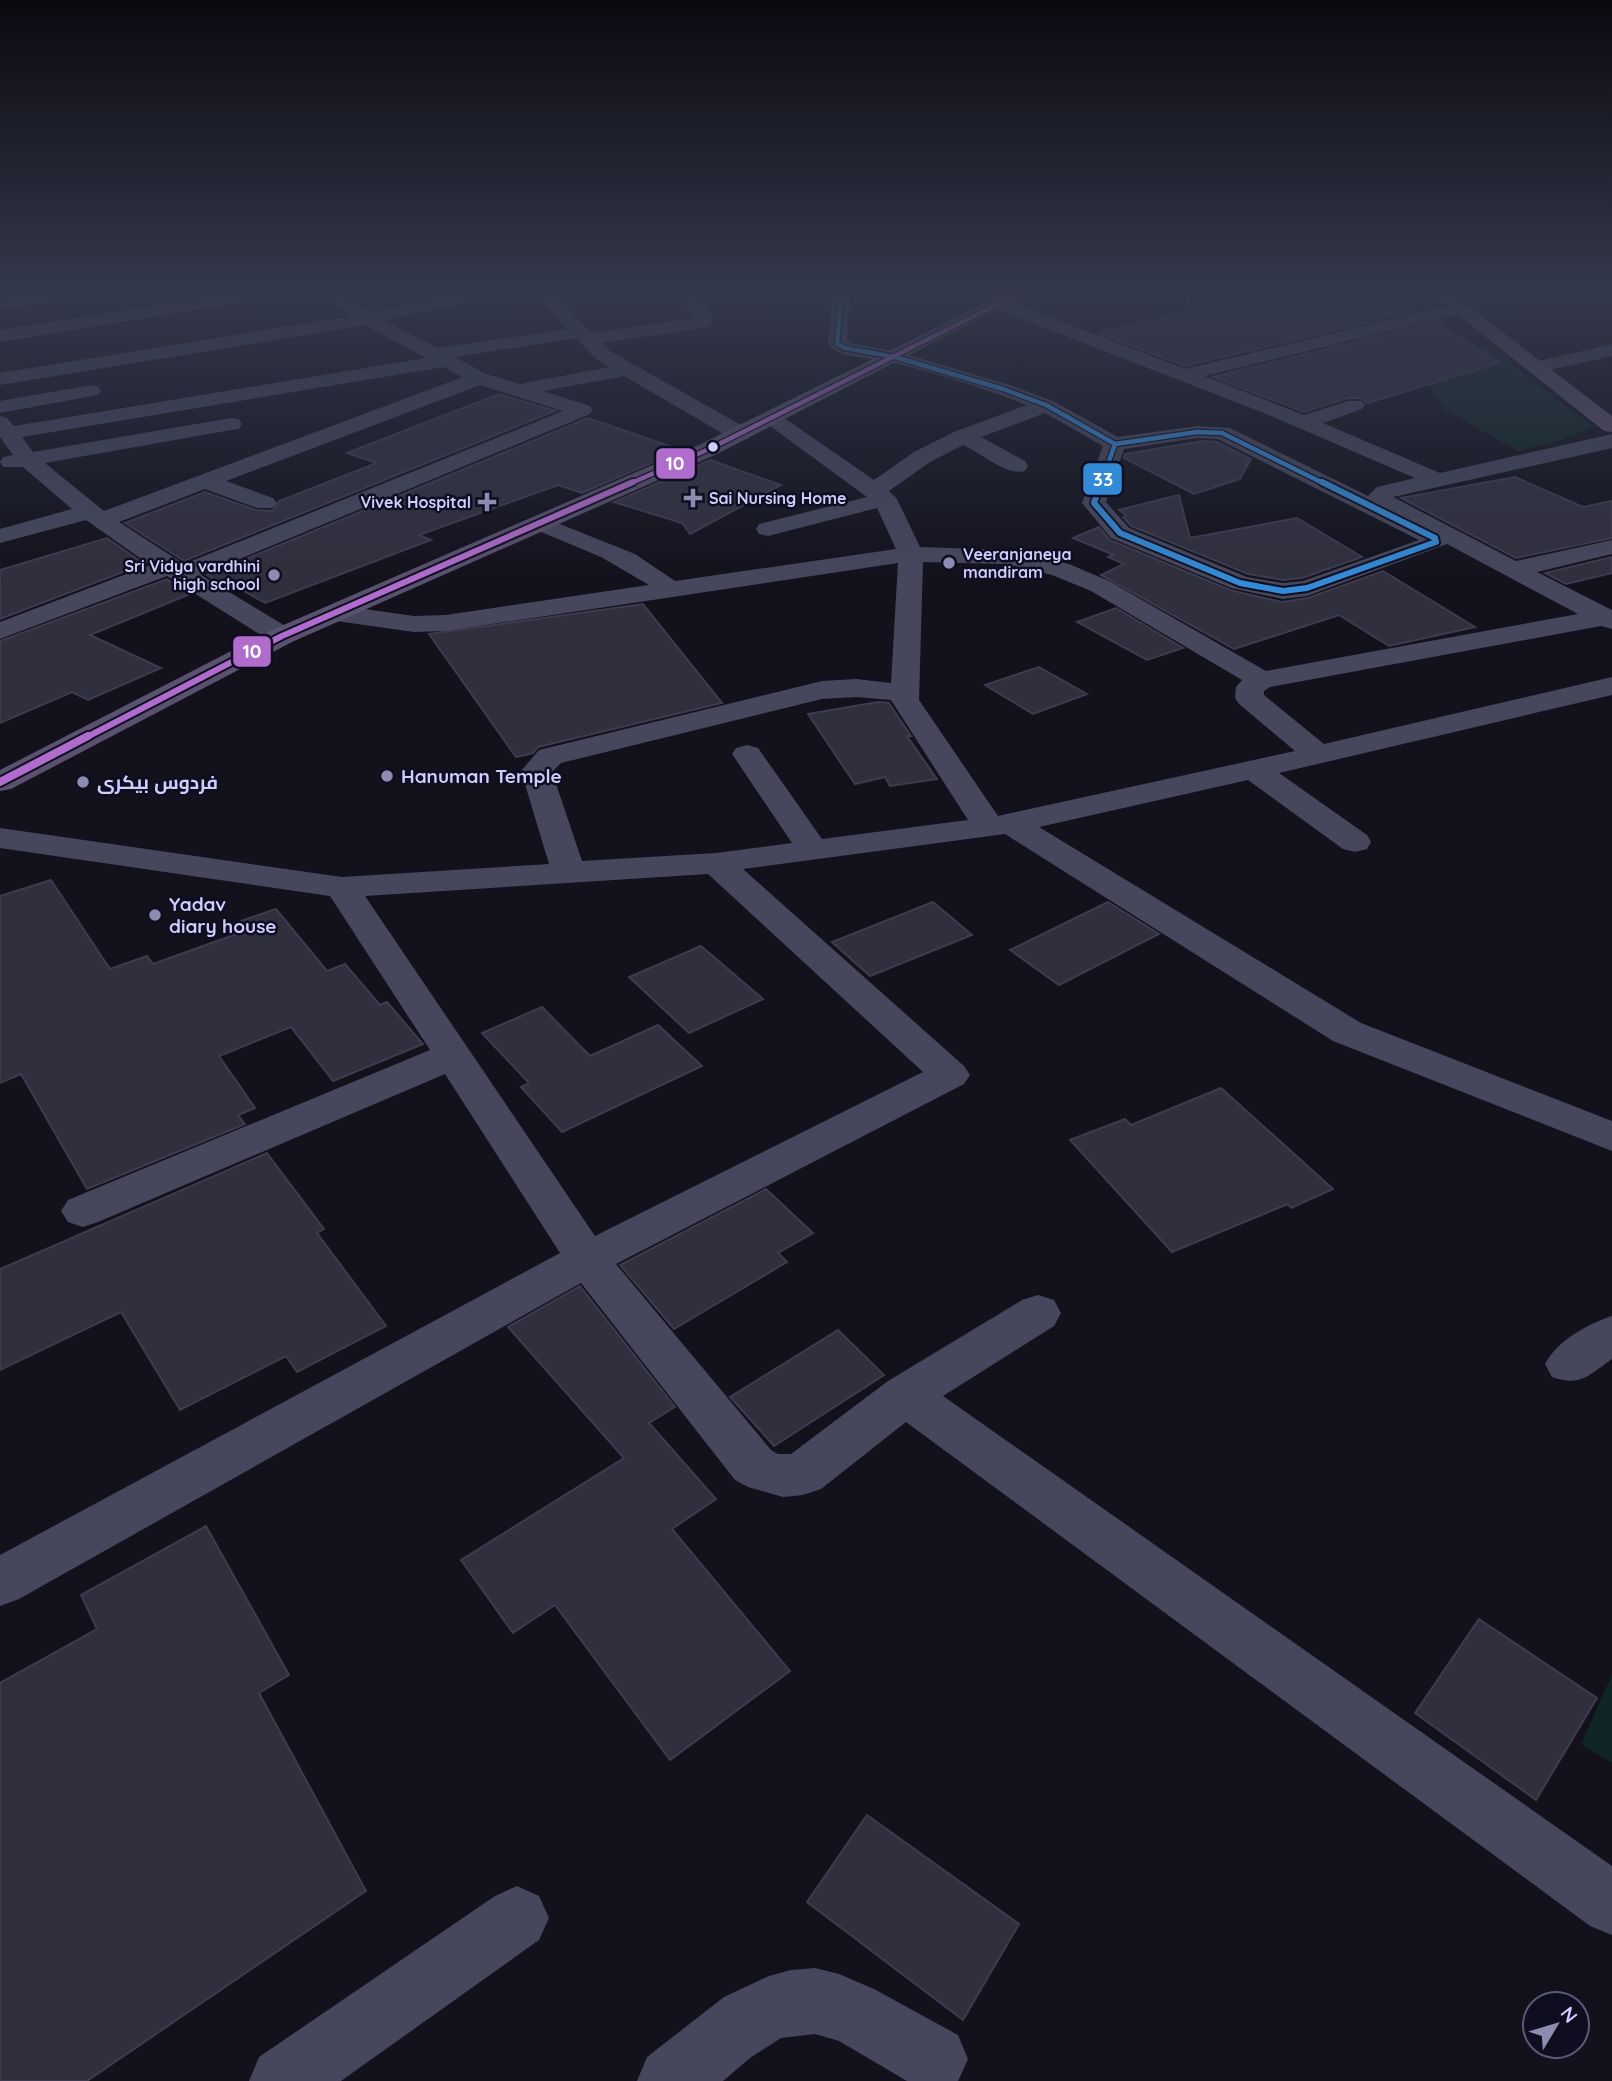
<svg xmlns="http://www.w3.org/2000/svg" width="1612" height="2081" viewBox="0 0 1612 2081" font-family="Quicksand,Cairo,sans-serif">
  <style>
    .green { fill: #102626 }
    .building { fill: #302f3e; stroke: #3e3b4f; stroke-width: 2 }
    .lines { fill: none; stroke-linecap: round; stroke-linejoin: round }
    .minor { fill: #46475d; fill-rule: evenodd }
    .major { fill: #59516e; fill-rule: evenodd }
    .bus-1-far1-casing { stroke: #0f0d20; stroke-width: 7 }
    .bus-1-casing { stroke: #0f0d20; stroke-width: 10 }
    .bus-2-far2-casing { stroke: #0f0d20; stroke-width: 7 }
    .bus-2-far1-casing { stroke: #0f0d20; stroke-width: 10 }
    .bus-2-casing { stroke: #0f0d20; stroke-width: 12 }
    .bus-1-far1 { stroke: #338bd7; stroke-width: 4.5 }
    .bus-1 { stroke: #338bd7; stroke-width: 6 }
    .bus-2-far2 { stroke: #b06ccc; stroke-width: 4.5 }
    .bus-2-far1 { stroke: #b06ccc; stroke-width: 6 }
    .bus-2 { stroke: #b06ccc; stroke-width: 8 }
    .bus-dot { fill: #cfcdfe; stroke: #0f0d20; stroke-width: 2.5 }
    .poi-dot { fill: #8d8baf; stroke: #0f0d20; stroke-width: 2.5 }
    .labels { text-anchor: middle; dominant-baseline: central; stroke-width: 5; stroke-linejoin: round; paint-order: stroke }
    .far-poi-label { font-size: 16px; font-weight: bold; fill: #cfcdfe; stroke: #0f0d20; text-anchor: start }
    .poi-label { font-size: 19px; font-weight: bold; fill: #cfcdfe; stroke: #0f0d20; text-anchor: start }
    .line-badge { stroke: #0f0d20; stroke-width: 2.5 }
    .badge-label { font-size: 19px; text-anchor: middle; font-weight: bold; fill: #fff }
  </style>
  <rect width="100%" height="100%" fill="#12111c"/>
  <!-- green -->
  <g class="green">
    <path d="M1486 346 1590 424 1592 427 1561 440 1518 451 1444 409 1410 356Z"/>
    <path d="M1612 1675V1763L1581 1744Z"/>
  </g>
  <!-- building -->
  <g class="building">
    <path d="M1186 289H1352L1416 311 1185 366 1098 333 1190 311Z"/>
    <path d="M1436 322 1499 363 1367 403 1362 398H1348L1304 412 1213 377Z"/>
    <path d="M499 394 555 411 184 561 125 523 205 492 256 510 273 511 279 501 377 463 347 453Z"/>
    <path d="M588 418 681 450 582 493 558 485 419 535 431 540 265 603 224 580 218 582 207 575Z"/>
    <path d="M1203 441 1217 442 1251 459 1240 479 1194 494 1124 458 1125 454Z"/>
    <path d="M710 460 781 485 690 534 682 523 614 502Z"/>
    <path d="M1515 477 1583 507 1612 501V538L1516 558 1401 498Z"/>
    <path d="M1179 495 1190 538 1297 518 1362 557 1302 578 1283 580 1248 574 1131 526 1123 517 1127 516 1119 510Z"/>
    <path d="M1099 527 1110 540 1230 590 1282 602 1308 598 1383 571 1475 627 1389 646 1339 615 1234 649 1101 575 1124 564 1108 557 1114 555 1073 538Z"/>
    <path d="M107 538 144 564 0 619V570Z"/>
    <path d="M1612 557V573L1566 584 1545 573Z"/>
    <path d="M167 579 190 594 90 635 161 668 88 700 72 692 0 723V641Z"/>
    <path d="M643 604 722 703 538 747 533 753 516 757 429 634Z"/>
    <path d="M1116 608 1183 648 1147 660 1077 622Z"/>
    <path d="M1039 667 1087 694 1033 714 985 685Z"/>
    <path d="M878 702 889 703 911 736H907L937 779 890 786 885 777 855 784 808 714Z"/>
    <path d="M51 880 110 969 147 956 153 964 242 932 235 923 276 909 327 971 345 964 380 1005 387 1002 423 1044 333 1081 291 1027 219 1056 255 1108 238 1115 245 1124 87 1189 21 1074 0 1083V896Z"/>
    <path d="M933 902 972 935 870 976 832 942Z"/>
    <path d="M1108 902 1159 934 1059 985 1010 950Z"/>
    <path d="M701 946 763 999 689 1033 629 977Z"/>
    <path d="M542 1007 590 1056 658 1025 702 1066 562 1132 521 1087 529 1083 482 1033Z"/>
    <path d="M1221 1088 1333 1189 1291 1208 1288 1204 1172 1252 1070 1140 1125 1119 1131 1125Z"/>
    <path d="M267 1153 324 1229 317 1233 386 1326 297 1372 286 1356 180 1410 121 1312 0 1370V1269Z"/>
    <path d="M766 1189 813 1233 778 1253 787 1262 674 1329 620 1265Z"/>
    <path d="M580 1286 675 1407 649 1423 716 1499 672 1529 790 1671 670 1760 555 1605 513 1633 461 1560 624 1458 508 1327Z"/>
    <path d="M838 1330 884 1375 774 1446 730 1397Z"/>
    <path d="M206 1526 289 1675 259 1693 366 1891 87 2081H0V1683L97 1629 81 1595Z"/>
    <path d="M1479 1619 1597 1698 1536 1800 1415 1713Z"/>
    <path d="M867 1815 1019 1924 963 2020 807 1902Z"/>
  </g>
  <g class="lines">
    <!-- minor -->
    <g class="minor">
      <path d="M71 289H121L112 294 0 309V299Z"/>
      <path d="M260 289H304L295 294 0 342V330Z"/>
      <path d="M312 289H333L370 312 479 289H517L508 294 383 320 438 348 567 329 530 289H549L592 333 695 318 679 297 682 293 702 289H744L741 293 700 300 714 319 709 327 602 343 610 351 748 429 751 434 748 439H732L624 376 543 391 590 406 593 410 590 414 201 575 292 630 296 636 292 642 282 644 272 642 167 576 0 639V622L150 565 86 520 0 543V529L72 509 23 467H3L0 462 3 457 13 455 0 437V416L7 418 14 426 426 358 365 325 0 385V373L351 316ZM576 338 596 359 609 367 520 384 486 374 455 357ZM444 367 463 377 104 511 45 463 231 430 239 429 242 424 239 419 231 418 33 452 22 437ZM480 385 563 411 184 564 119 522 205 489 257 508H273L277 503 273 498 226 481Z"/>
      <path d="M833 289H851L847 341 850 343 902 353 1010 385 1053 401 1118 437 1197 426 1230 428 1368 496 1377 487 1415 478 1269 415 991 307 988 303 997 298 1003 299 1185 369 1461 303 1470 308 1467 312 1204 376 1304 415 1348 401H1362L1365 405 1362 409 1323 423 1440 473 1612 434V448L1393 497 1516 561 1612 540V554L1537 572 1612 610V629L1601 626 1270 687 1264 691V695L1324 744 1612 677V695L1279 773 1367 835 1371 842 1367 849 1355 852 1343 849 1248 780 1039 827 1361 1023 1612 1121V1151L1333 1041 1005 834 743 869 964 1066 970 1075 964 1084 616 1264 771 1450 778 1454H791L888 1381 1022 1300 1038 1295 1054 1300 1061 1313 1054 1326 943 1396 1612 1866V1935L1590 1926 906 1422 821 1489 803 1495 783 1497 748 1487 735 1480 581 1283 19 1599 0 1606V1555L560 1253 445 1074 98 1222 83 1227 68 1222 61 1211 68 1200 430 1050 330 896 0 848V828L342 877 549 864 521 771 539 750 822 681 856 679 891 683 898 563 446 631 414 632 336 621 327 619 323 613 327 607 336 605 414 616 446 615 649 585 601 557 534 529 530 524 534 519 542 517 635 554 675 581 896 549 877 508 768 536 759 534 756 529 759 524 867 497 766 423 762 419 766 415H780L874 480 914 452 954 432 1027 405C979 387 928 369 878 360 862 357 837 357 828 344ZM1045 413 1103 446 1082 503 1111 538 1231 588 1283 599 1307 596 1447 544 1578 614 1266 671 1109 581 1069 564 1006 550 920 547 897 499 889 491 930 462 963 445C982 453 1005 476 1025 471L1028 466 1025 461 981 437ZM1197 438 1218 439 1419 540 1303 581 1283 583 1247 577 1129 528 1106 502 1124 449ZM923 562 1006 564 1052 575 1091 591 1242 680 1236 687 1235 698 1239 704 1295 751 998 816 919 700ZM856 697 891 700 968 820 822 839 758 748 747 745 736 748 732 754 792 843 716 853 582 861 552 772 561 763 822 699ZM708 874 923 1072 595 1236 365 896Z"/>
      <path d="M1092 289H1179L1170 294 1120 300 1095 293Z"/>
      <path d="M1574 289 1612 292V302L1577 293Z"/>
      <path d="M1612 344V356L1537 373 1527 367 1530 363Z"/>
      <path d="M91 385 98 387 101 391 98 395 0 413V401Z"/>
      <path d="M1612 1316V1359C1589 1375 1581 1387 1552 1377L1545 1364C1557 1341 1587 1324 1612 1316Z"/>
      <path d="M517 1886 539 1896 549 1918 539 1940 341 2081H249L259 2057 495 1896Z"/>
      <path d="M815 1968 839 1974 874 1989 958 2035 968 2059 958 2081H907L839 2041 815 2034 781 2038 750 2058 723 2081H637L647 2057 724 1997 769 1976 791 1970Z"/>
    </g>
    <!-- major -->
    <g class="major">
      <path d="M1014 289H1037L717 454 292 642 11 789 0 791V770L272 630 701 444Z"/>
      <path d="M1426 289H1446L1612 416V432L1604 431Z"/>
    </g>
    <defs>
      <g id="bus-1-far1">
        <path d="M842 289 837 344 845 348 895 357 1003 389 1046 405 1115 444"/>
        <path d="M1115 444 1197 432 1222 433 1325 484"/>
        <path d="M1101 484 1115 444"/>
      </g>
      <path id="bus-1" d="M1101 482 1094 503 1120 533 1240 583 1283 591 1307 588 1436 542 1435 538 1322 482"/>
      <path id="bus-2-far2" d="M629 484 709 449 1024 291"/>
      <path id="bus-2-far1" d="M85 738 282 636 633 482"/>
      <path id="bus-2" d="M0 782 88 736"/>
    </defs>
    <!-- bus-1-far1 casing -->
    <use href="#bus-1-far1" class="bus-1-far1-casing"/>
    <!-- bus-1 casing -->
    <use href="#bus-1" class="bus-1-casing"/>
    <!-- bus-2-far2 casing -->
    <use href="#bus-2-far2" class="bus-2-far2-casing"/>
    <!-- bus-2-far1 casing -->
    <use href="#bus-2-far1" class="bus-2-far1-casing"/>
    <!-- bus-2 casing -->
    <use href="#bus-2" class="bus-2-casing"/>
    <!-- bus-1-far1 -->
    <use href="#bus-1-far1" class="bus-1-far1"/>
    <!-- bus-1 -->
    <use href="#bus-1" class="bus-1"/>
    <!-- bus-2-far2 -->
    <use href="#bus-2-far2" class="bus-2-far2"/>
    <!-- bus-2-far1 -->
    <use href="#bus-2-far1" class="bus-2-far1"/>
    <!-- bus-2 -->
    <use href="#bus-2" class="bus-2"/>
  </g>
  <!-- sky -->
  <linearGradient id="sky" x2="0" y2="1"><stop stop-color="#0a090f"/><stop offset="0.5" stop-color="#33384b"/><stop offset="1" stop-color="#33384b" stop-opacity="0"/></linearGradient>
  <rect width="1612" height="581" fill="url(#sky)"/>
  <!-- markers -->
  <circle class="bus-dot" cx="713" cy="447" r="6"/>
  <g class="poi-dot">
    <path d="M689.5 487.5h7v7h7v7h-7v7h-7v-7h-7v-7h7z"/>
    <path d="M483.5 491.5h7v7h7v7h-7v7h-7v-7h-7v-7h7z"/>
    <circle cx="949" cy="563" r="7"/>
    <circle cx="274" cy="575" r="7"/>
    <circle cx="387" cy="776" r="7"/>
    <circle cx="83" cy="782" r="7"/>
    <circle cx="155" cy="915" r="7"/>
  </g>
  <g class="labels">
    <!-- far-poi labels -->
    <g class="far-poi-label">
      <text x="709" y="498">Sai Nursing Home</text>
      <text x="471" y="502" text-anchor="end">Vivek Hospital</text>
      <text x="963" y="554">Veeranjaneya<tspan x="963" dy="18">mandiram</tspan></text>
      <text x="260" y="566" text-anchor="end">Sri Vidya vardhini<tspan x="260" dy="18">high school</tspan></text>
    </g>
    <!-- poi labels -->
    <g class="poi-label">
      <text x="401" y="776">Hanuman Temple</text>
      <text x="97" y="782">فردوس بیکری</text>
      <text x="169" y="904">Yadav<tspan x="169" dy="22">diary house</tspan></text>
    </g>
  </g>
  <g class="line-badge">
    <rect x="655" y="447" width="41" height="33" rx="7" fill="#b06ccc"/>
    <rect x="1082" y="462" width="41" height="34" rx="7" fill="#338bd7"/>
    <rect x="232" y="635" width="40" height="33" rx="7" fill="#b06ccc"/>
  </g>
  <g class="badge-label">
    <text x="675" y="470">10</text>
    <text x="1103" y="486">33</text>
    <text x="252" y="658">10</text>
  </g>
  <!-- north arrow -->
  <g transform="translate(1556 2025) rotate(52)"><circle r="33" fill="#0f0d20" stroke="#5c5a79" stroke-width="2"/>
  <path d="M0-5L12 26L0 18L-12 26Z" fill="#8d8baf"/>
  <text y="-10" font-size="19" font-weight="bold" text-anchor="middle" fill="#cfcdfe">N</text>
  </g>
</svg>
